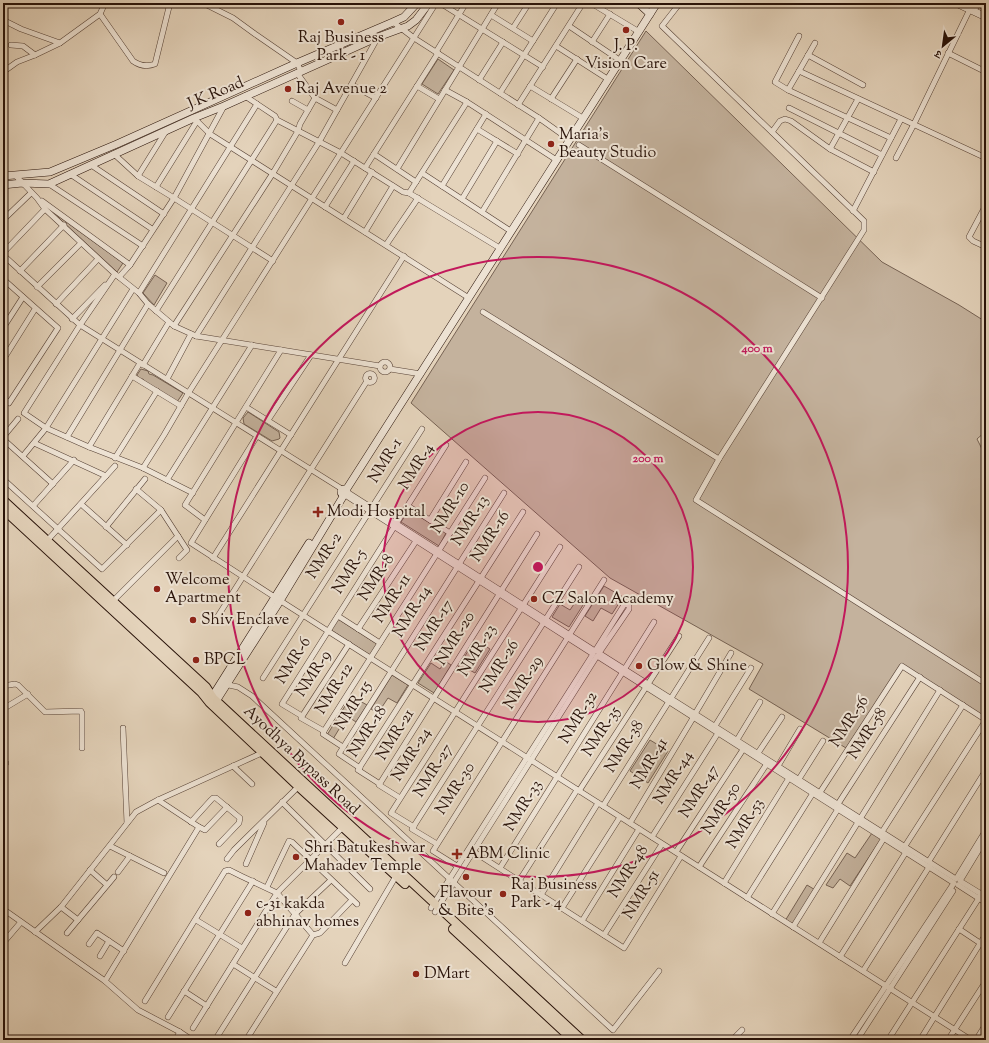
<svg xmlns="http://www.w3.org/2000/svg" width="989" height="1043" viewBox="0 0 989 1043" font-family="'Sorts Mill Goudy','Noto Serif Devanagari',serif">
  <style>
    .green { fill: #c4b29d; stroke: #766253 }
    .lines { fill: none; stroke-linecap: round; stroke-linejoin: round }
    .street-casing { stroke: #574236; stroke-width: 6 }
    .secondary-casing { stroke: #281209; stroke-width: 8 }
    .primary-casing { stroke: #281209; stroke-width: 10 }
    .street { stroke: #ede2d3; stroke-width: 5 }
    .secondary { stroke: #ede2d3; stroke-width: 7 }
    .primary { stroke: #e4d3bb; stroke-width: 8 }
    .ring { fill: none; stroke: #c2185b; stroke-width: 2 }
    .poi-dot { fill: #8f2418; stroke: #ede2d3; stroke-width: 1.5 }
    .labels { text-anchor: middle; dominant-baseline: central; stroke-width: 4; stroke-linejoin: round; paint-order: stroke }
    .poi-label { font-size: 16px; fill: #281209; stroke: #ede2d3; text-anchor: start }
    .street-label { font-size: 16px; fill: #281209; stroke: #ede2d3 }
    .centre { fill: #c2185b; stroke: #ede2d3; stroke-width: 2 }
    .ring-label { font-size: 12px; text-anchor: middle; font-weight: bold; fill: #c2185b; stroke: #ede2d3; stroke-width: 4; stroke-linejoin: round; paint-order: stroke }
  </style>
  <rect width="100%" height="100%" fill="#e4d3bb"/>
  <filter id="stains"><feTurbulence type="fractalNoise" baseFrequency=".005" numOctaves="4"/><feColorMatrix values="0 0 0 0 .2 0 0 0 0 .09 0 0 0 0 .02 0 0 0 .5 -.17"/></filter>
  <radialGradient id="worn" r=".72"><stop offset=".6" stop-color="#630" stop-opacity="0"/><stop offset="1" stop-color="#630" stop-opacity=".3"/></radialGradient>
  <!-- green -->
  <g class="green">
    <path d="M646 31 882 262 959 305 986 322V431L977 439 986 457V718L901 664 846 748 749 689 763 664 610 578 411 403Z"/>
    <path d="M438 59 454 70 438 94 422 84Z"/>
    <path d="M50 210 123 263 117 272Z"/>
    <path d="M155 275 167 283 154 305 143 293Z"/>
    <path d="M141 369 148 371 149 374 153 375 183 393 177 402 146 383 143 379H139L137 375Z"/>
    <path d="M248 412 279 432 280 438 279 439 272 441 244 424 243 418Z"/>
    <path d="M409 510 446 533 439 546 401 522Z"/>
    <path d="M604 586 623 597 612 614 601 608 593 621 585 616Z"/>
    <path d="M578 598 585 602 569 627 552 617 560 604 570 610Z"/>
    <path d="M338 619 377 644 370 655 331 630Z"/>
    <path d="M484 645 490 649 475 673 466 668 463 673 457 669 468 651 476 656Z"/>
    <path d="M445 661 451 665 434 693 418 683 431 663 440 669Z"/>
    <path d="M392 675 408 685 397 703 388 698 378 713 371 709Z"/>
    <path d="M360 701 367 705 356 722 347 716 333 739 327 735 345 706 353 711Z"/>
    <path d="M650 740 668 751 648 783 630 771Z"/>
    <path d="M872 833 881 839 850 886 840 879 833 888 826 885 847 853 855 858Z"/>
    <path d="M807 885 817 891 793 927 785 921Z"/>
  </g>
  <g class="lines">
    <defs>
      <g id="street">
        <path d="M203 3 233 18 255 34 297 63 301 71"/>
        <path d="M440 3 543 67"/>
        <path d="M591 3 636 30"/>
        <path d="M680 3 662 26 864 221V230L719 459 696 500 986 684"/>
        <path d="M973 11 979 3"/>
        <path d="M100 14 133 61C140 66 147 67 155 64L170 3"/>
        <path d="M491 15 533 41"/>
        <path d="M7 22 21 29 60 43"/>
        <path d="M393 22 414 38 539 118 570 140"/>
        <path d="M569 26 618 59"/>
        <path d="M513 28 529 3"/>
        <path d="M592 42 610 14"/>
        <path d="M11 45 23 46 35 55"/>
        <path d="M556 46 606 78"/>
        <path d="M436 52 466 3"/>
        <path d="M948 53 986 72"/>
        <path d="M808 55 863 85"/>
        <path d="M799 71 815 43"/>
        <path d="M3 72 17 62 35 55 60 43 100 14 105 3"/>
        <path d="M297 73 315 98 337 110"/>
        <path d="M479 80 503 42"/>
        <path d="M352 85 376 98"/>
        <path d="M417 86 439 99"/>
        <path d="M530 86 581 117"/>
        <path d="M445 90 467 102 555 159"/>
        <path d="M788 90 775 82 799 36"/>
        <path d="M500 93 557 3"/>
        <path d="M245 96 275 116 277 120 341 153 403 192 409 193 498 247"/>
        <path d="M551 99 577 59"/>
        <path d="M292 101 308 110"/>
        <path d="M518 105 583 3"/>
        <path d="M789 108 882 155"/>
        <path d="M194 118 210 134 469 298"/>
        <path d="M477 129 518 154"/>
        <path d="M772 132 780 121 785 119 791 121 830 149 874 172"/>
        <path d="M891 138 788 90 799 71 986 158"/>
        <path d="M579 145 822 298"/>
        <path d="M830 149 858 99"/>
        <path d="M114 154 138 176 174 198 273 261"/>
        <path d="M374 154 416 182"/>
        <path d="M896 158 914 124 970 9"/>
        <path d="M91 165 164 214"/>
        <path d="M365 168 438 53"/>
        <path d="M397 169 498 3"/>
        <path d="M422 173 509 230"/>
        <path d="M70 174 152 229"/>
        <path d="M15 175 37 198 45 209 115 274 139 293 148 304 174 326 196 336 380 366"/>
        <path d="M138 176 166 131"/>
        <path d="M49 184 143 246"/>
        <path d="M442 186 486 114"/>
        <path d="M156 187 197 121"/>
        <path d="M409 193 467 102"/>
        <path d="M462 199 497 141"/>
        <path d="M42 201 130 265"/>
        <path d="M986 205 969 237 973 241 986 247"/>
        <path d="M325 207 354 161"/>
        <path d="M853 211 901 119"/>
        <path d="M482 212 539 118"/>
        <path d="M344 218 372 172"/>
        <path d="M3 220 31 193"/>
        <path d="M365 232 393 186"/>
        <path d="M386 245 418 198"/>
        <path d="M3 253 45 209"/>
        <path d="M3 255 80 325 342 489"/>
        <path d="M20 271 64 225"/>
        <path d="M115 274 80 325 24 413 46 428 89 447 143 468 193 493"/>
        <path d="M119 277 130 265 174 198 224 106"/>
        <path d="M3 279 58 328 9 403 3 398"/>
        <path d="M37 287 81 243"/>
        <path d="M139 293 257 104"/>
        <path d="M56 304 98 259"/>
        <path d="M156 311 277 120"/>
        <path d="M483 312 719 459"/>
        <path d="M72 319 105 285"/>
        <path d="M174 326 273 173 298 131 300 124 315 98"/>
        <path d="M3 328 23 297"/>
        <path d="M196 336 319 142 378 37"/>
        <path d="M3 360 35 309"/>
        <circle cx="385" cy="367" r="5"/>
        <path d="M143 365 169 322"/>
        <path d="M390 369 421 374"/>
        <circle cx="370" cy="378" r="4.5"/>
        <path d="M132 376 181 406"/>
        <path d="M167 379 191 334"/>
        <path d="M246 407 291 435"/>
        <path d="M268 420 311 355"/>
        <path d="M257 436 191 543 287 605 971 1040"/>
        <path d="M3 437 18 419"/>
        <path d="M67 437 148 304"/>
        <path d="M3 439 53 484"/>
        <path d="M34 443 106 476"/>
        <path d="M89 447 140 363"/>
        <path d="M23 456 46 428 133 289"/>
        <path d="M115 458 157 391"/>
        <path d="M143 468 164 435 189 392 436 3"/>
        <path d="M3 479 102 569 161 510"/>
        <path d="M167 480 252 345"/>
        <path d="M136 489 161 510 187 550 179 558"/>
        <path d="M347 492 595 651 624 605 627 604 629 606V609L599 653 956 879 986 830"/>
        <path d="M345 495 593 654 431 908"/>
        <path d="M81 504 127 545"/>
        <path d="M33 506 74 460"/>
        <path d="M408 506 450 533"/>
        <path d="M205 520 185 505 281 350"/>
        <path d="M430 520 466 462"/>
        <path d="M106 527 145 479"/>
        <path d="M45 543 115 466"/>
        <path d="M213 558 404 256"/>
        <path d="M113 601 178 536"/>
        <path d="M218 616 367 381"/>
        <path d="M338 616 380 643"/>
        <path d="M358 629 416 541"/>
        <path d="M263 678 422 429"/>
        <path d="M224 684 238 687 252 696 613 1030 659 971"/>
        <path d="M3 686 15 684 18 685 45 712 81 711 82 713V748"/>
        <path d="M3 709 28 694"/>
        <path d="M695 714 731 653"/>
        <path d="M302 716 282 704 446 445"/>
        <path d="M715 726 751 668"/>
        <path d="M123 728 127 823"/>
        <path d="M324 731 301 718 349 644"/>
        <path d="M737 740 760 702"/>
        <path d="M343 747 323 734 324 731 485 478"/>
        <path d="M758 753 782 717"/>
        <path d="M3 759 6 763 3 768"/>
        <path d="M233 766 252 784"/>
        <path d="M778 766 800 729"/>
        <path d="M360 768 339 754 504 493"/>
        <path d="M799 779 823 741"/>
        <path d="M380 784 358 770 523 512"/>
        <path d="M579 791 679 636"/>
        <path d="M819 794 902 666 986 720"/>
        <path d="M400 798 379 785 537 534"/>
        <path d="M282 802 370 889"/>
        <path d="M838 804 920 677"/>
        <path d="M603 806 709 638"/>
        <path d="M191 822 211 800 213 798H216L240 818 239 823 219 844"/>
        <path d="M630 823 693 718"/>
        <path d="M199 827 205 830 227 807"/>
        <path d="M414 827 391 813 560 547"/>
        <path d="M882 832 963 705"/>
        <path d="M652 837 718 733"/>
        <path d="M986 838 960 881 986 897"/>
        <path d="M437 844 412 829 579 567"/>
        <path d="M110 846 164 873"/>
        <path d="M905 846 986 720"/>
        <path d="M471 850 624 948 681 856"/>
        <path d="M676 852 744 748"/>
        <path d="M227 859 234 850 300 785"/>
        <path d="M929 861 986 770"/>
        <path d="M246 864 264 823"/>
        <path d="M457 866 433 851 604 580"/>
        <path d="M699 867 768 762"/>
        <path d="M500 868 654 622"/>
        <path d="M90 870 107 885"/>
        <path d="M118 872 130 856"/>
        <path d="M519 881 577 790"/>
        <path d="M724 883 789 778"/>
        <path d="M958 885 986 903"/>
        <path d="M267 887 289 841 292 842 357 904"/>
        <path d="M541 895 598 803"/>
        <path d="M747 898 813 793"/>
        <path d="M61 907 78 920"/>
        <path d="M562 908 620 817"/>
        <path d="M3 909 105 981 138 1010 180 1032 192 1040"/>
        <path d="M435 912 597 656 954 883 850 1040"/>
        <path d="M772 914 838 809"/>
        <path d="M196 920 242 948"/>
        <path d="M582 921 639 829"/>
        <path d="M793 927 940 690"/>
        <path d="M959 929 986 947"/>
        <path d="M35 932 61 907 136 812 158 800 264 752"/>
        <path d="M67 933 114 877"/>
        <path d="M604 935 662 844"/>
        <path d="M3 943 21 922"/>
        <path d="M819 943 884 838"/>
        <path d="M89 944 97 933 124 951"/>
        <path d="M100 956 109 941"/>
        <path d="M840 957 906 852"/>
        <path d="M345 963 396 876"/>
        <path d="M233 964 276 991"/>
        <path d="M863 971 929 867"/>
        <path d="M105 981 199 827 158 800"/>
        <path d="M184 991 207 1006"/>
        <path d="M145 1001 225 871 229 870 241 876 277 893 313 935"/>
        <path d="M168 1017 253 881"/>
        <path d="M193 1028 277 893 345 825"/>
        <path d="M175 1040 180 1032"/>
        <path d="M215 1040 295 914 331 880"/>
        <path d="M246 1040 313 935 320 933 352 900"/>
        <path d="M732 1040 742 1030"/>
        <path d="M857 1040 953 891"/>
        <path d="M888 1040 986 887"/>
        <path d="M920 1040 986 934"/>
        <path d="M948 1040 986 981"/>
        <path d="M976 1040 986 1024"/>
      </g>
      <g id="secondary">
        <path d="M638 3 650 14"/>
        <path d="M956 3 986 17"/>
        <path d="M3 176 50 172 117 144 297 63 393 22 404 17 417 3"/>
        <path d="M3 185 22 183 49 184 194 118 224 106 378 37 408 26 416 20 429 3"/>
        <circle cx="344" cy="492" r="3"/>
        <path d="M346 490 657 3"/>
        <path d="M210 700 309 543"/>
        <path d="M213 706 280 601 344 495"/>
      </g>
      <g id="primary">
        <path d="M3 500 206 687 213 698 582 1040"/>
        <path d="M3 509 201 692 209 702 299 787 405 884"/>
        <path d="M453 929 573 1040"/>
      </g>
    </defs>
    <!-- street casing -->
    <use href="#street" class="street-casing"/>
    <!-- secondary casing -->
    <use href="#secondary" class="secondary-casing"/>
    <!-- primary casing -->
    <use href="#primary" class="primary-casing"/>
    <!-- street -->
    <use href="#street" class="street"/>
    <!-- secondary -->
    <use href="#secondary" class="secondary"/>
    <!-- primary -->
    <use href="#primary" class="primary"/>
  </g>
  <!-- distance rings -->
  <circle cx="538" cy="567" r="155" fill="#c2185b" fill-opacity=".12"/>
  <g class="ring">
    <circle cx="538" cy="567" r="155"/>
    <circle cx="538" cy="567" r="310"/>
  </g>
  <!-- markers -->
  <g class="poi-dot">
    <circle cx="341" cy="22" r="4"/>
    <circle cx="626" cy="30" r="4"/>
    <circle cx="288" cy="89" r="4"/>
    <circle cx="551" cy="144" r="4"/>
    <path d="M316 506h4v4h4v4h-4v4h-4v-4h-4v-4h4z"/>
    <circle cx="157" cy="589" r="4"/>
    <circle cx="534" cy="599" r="4"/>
    <circle cx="193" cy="620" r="4"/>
    <circle cx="196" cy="660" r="4"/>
    <circle cx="639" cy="666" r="4"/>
    <path d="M455 848h4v4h4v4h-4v4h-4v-4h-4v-4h4z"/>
    <circle cx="296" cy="857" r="4"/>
    <circle cx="466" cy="877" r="4"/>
    <circle cx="503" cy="894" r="4"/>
    <circle cx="248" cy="913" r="4"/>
    <circle cx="416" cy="974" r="4"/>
  </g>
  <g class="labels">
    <!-- poi labels -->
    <g class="poi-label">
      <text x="341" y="38" text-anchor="middle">Raj Business<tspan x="341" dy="18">Park - 1</tspan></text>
      <text x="626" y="46" text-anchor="middle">J. P.<tspan x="626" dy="18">Vision Care</tspan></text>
      <text x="296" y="89">Raj Avenue 2</text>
      <text x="559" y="135">Maria's<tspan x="559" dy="18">Beauty Studio</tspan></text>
      <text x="327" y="512">Modi Hospital</text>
      <text x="165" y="580">Welcome<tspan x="165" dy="18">Apartment</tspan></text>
      <text x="542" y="599">CZ Salon Academy</text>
      <text x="201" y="620">Shiv Enclave</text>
      <text x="204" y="660">BPCL</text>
      <text x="647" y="666">Glow &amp; Shine</text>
      <text x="304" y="848">Shri Batukeshwar<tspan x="304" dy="18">Mahadev Temple</tspan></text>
      <text x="466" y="854">ABM Clinic</text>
      <text x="511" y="885">Raj Business<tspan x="511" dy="18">Park - 4</tspan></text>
      <text x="466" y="893" text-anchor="middle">Flavour<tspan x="466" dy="18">&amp; Bite's</tspan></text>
      <text x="256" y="904">c-31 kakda<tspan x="256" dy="18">abhinav homes</tspan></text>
      <text x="424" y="974">DMart</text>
    </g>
    <!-- street labels -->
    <g class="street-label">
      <text transform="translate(216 94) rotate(-23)">J K Road</text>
      <text transform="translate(386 461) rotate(-58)">NMR-1</text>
      <text transform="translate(417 467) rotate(-58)">NMR-4</text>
      <text transform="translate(451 508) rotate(-58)">NMR-10</text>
      <text transform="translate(471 521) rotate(-58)">NMR-13</text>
      <text transform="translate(491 537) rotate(-57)">NMR-16</text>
      <text transform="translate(325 556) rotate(-57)">NMR-2</text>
      <text transform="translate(350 572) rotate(-58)">NMR-5</text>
      <text transform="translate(377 578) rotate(-57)">NMR-8</text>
      <text transform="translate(393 599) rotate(-57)">NMR-11</text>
      <text transform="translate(413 612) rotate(-58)">NMR-14</text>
      <text transform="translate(435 626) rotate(-58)">NMR-17</text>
      <text transform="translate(456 639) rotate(-58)">NMR-20</text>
      <text transform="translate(478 651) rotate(-58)">NMR-23</text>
      <text transform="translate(294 661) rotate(-58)">NMR-6</text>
      <text transform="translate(500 667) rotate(-58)">NMR-26</text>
      <text transform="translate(314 674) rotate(-57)">NMR-9</text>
      <text transform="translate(524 683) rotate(-58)">NMR-29</text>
      <text transform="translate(335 689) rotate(-58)">NMR-12</text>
      <text transform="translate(354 706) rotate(-58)">NMR-15</text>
      <text transform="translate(579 718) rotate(-58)">NMR-32</text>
      <text transform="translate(850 722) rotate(-57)">NMR-56</text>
      <text transform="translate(368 732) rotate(-57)">NMR-18</text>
      <text transform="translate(602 732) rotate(-57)">NMR-35</text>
      <text transform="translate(868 734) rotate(-57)">NMR-58</text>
      <text transform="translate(396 735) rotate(-58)">NMR-21</text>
      <text transform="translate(625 747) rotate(-58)">NMR-38</text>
      <text transform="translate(412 755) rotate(-58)">NMR-24</text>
      <text transform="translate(301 761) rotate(43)">Ayodhya Bypass Road</text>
      <text transform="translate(650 764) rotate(-59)">NMR-41</text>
      <text transform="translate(434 771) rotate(-58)">NMR-27</text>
      <text transform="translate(674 778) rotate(-58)">NMR-44</text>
      <text transform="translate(456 789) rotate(-57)">NMR-30</text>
      <text transform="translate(700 792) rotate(-57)">NMR-47</text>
      <text transform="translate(524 806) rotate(-58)">NMR-33</text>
      <text transform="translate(722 809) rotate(-57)">NMR-50</text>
      <text transform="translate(746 824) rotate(-58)">NMR-53</text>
      <text transform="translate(629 872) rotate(-57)">NMR-48</text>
      <text transform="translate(642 895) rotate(-58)">NMR-51</text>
    </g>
  </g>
  <circle cx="538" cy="567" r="6" class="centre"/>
  <g class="ring-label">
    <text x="757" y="352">400 m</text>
    <text x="648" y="462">200 m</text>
  </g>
  <!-- margin -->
  <rect width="989" height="1043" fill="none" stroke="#e4d3bb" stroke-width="16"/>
  <rect x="4" y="4" width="981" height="1035" fill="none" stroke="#281209" stroke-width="2"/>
  <rect x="8" y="8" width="973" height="1027" fill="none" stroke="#281209"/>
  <!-- north arrow -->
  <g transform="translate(943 46) rotate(209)" stroke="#ede2d3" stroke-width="3" paint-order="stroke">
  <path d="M0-3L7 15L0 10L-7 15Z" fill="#281209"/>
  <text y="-6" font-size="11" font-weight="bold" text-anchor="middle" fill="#281209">उ</text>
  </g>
  <rect width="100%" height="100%" filter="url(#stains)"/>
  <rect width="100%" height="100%" fill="url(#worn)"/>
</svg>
